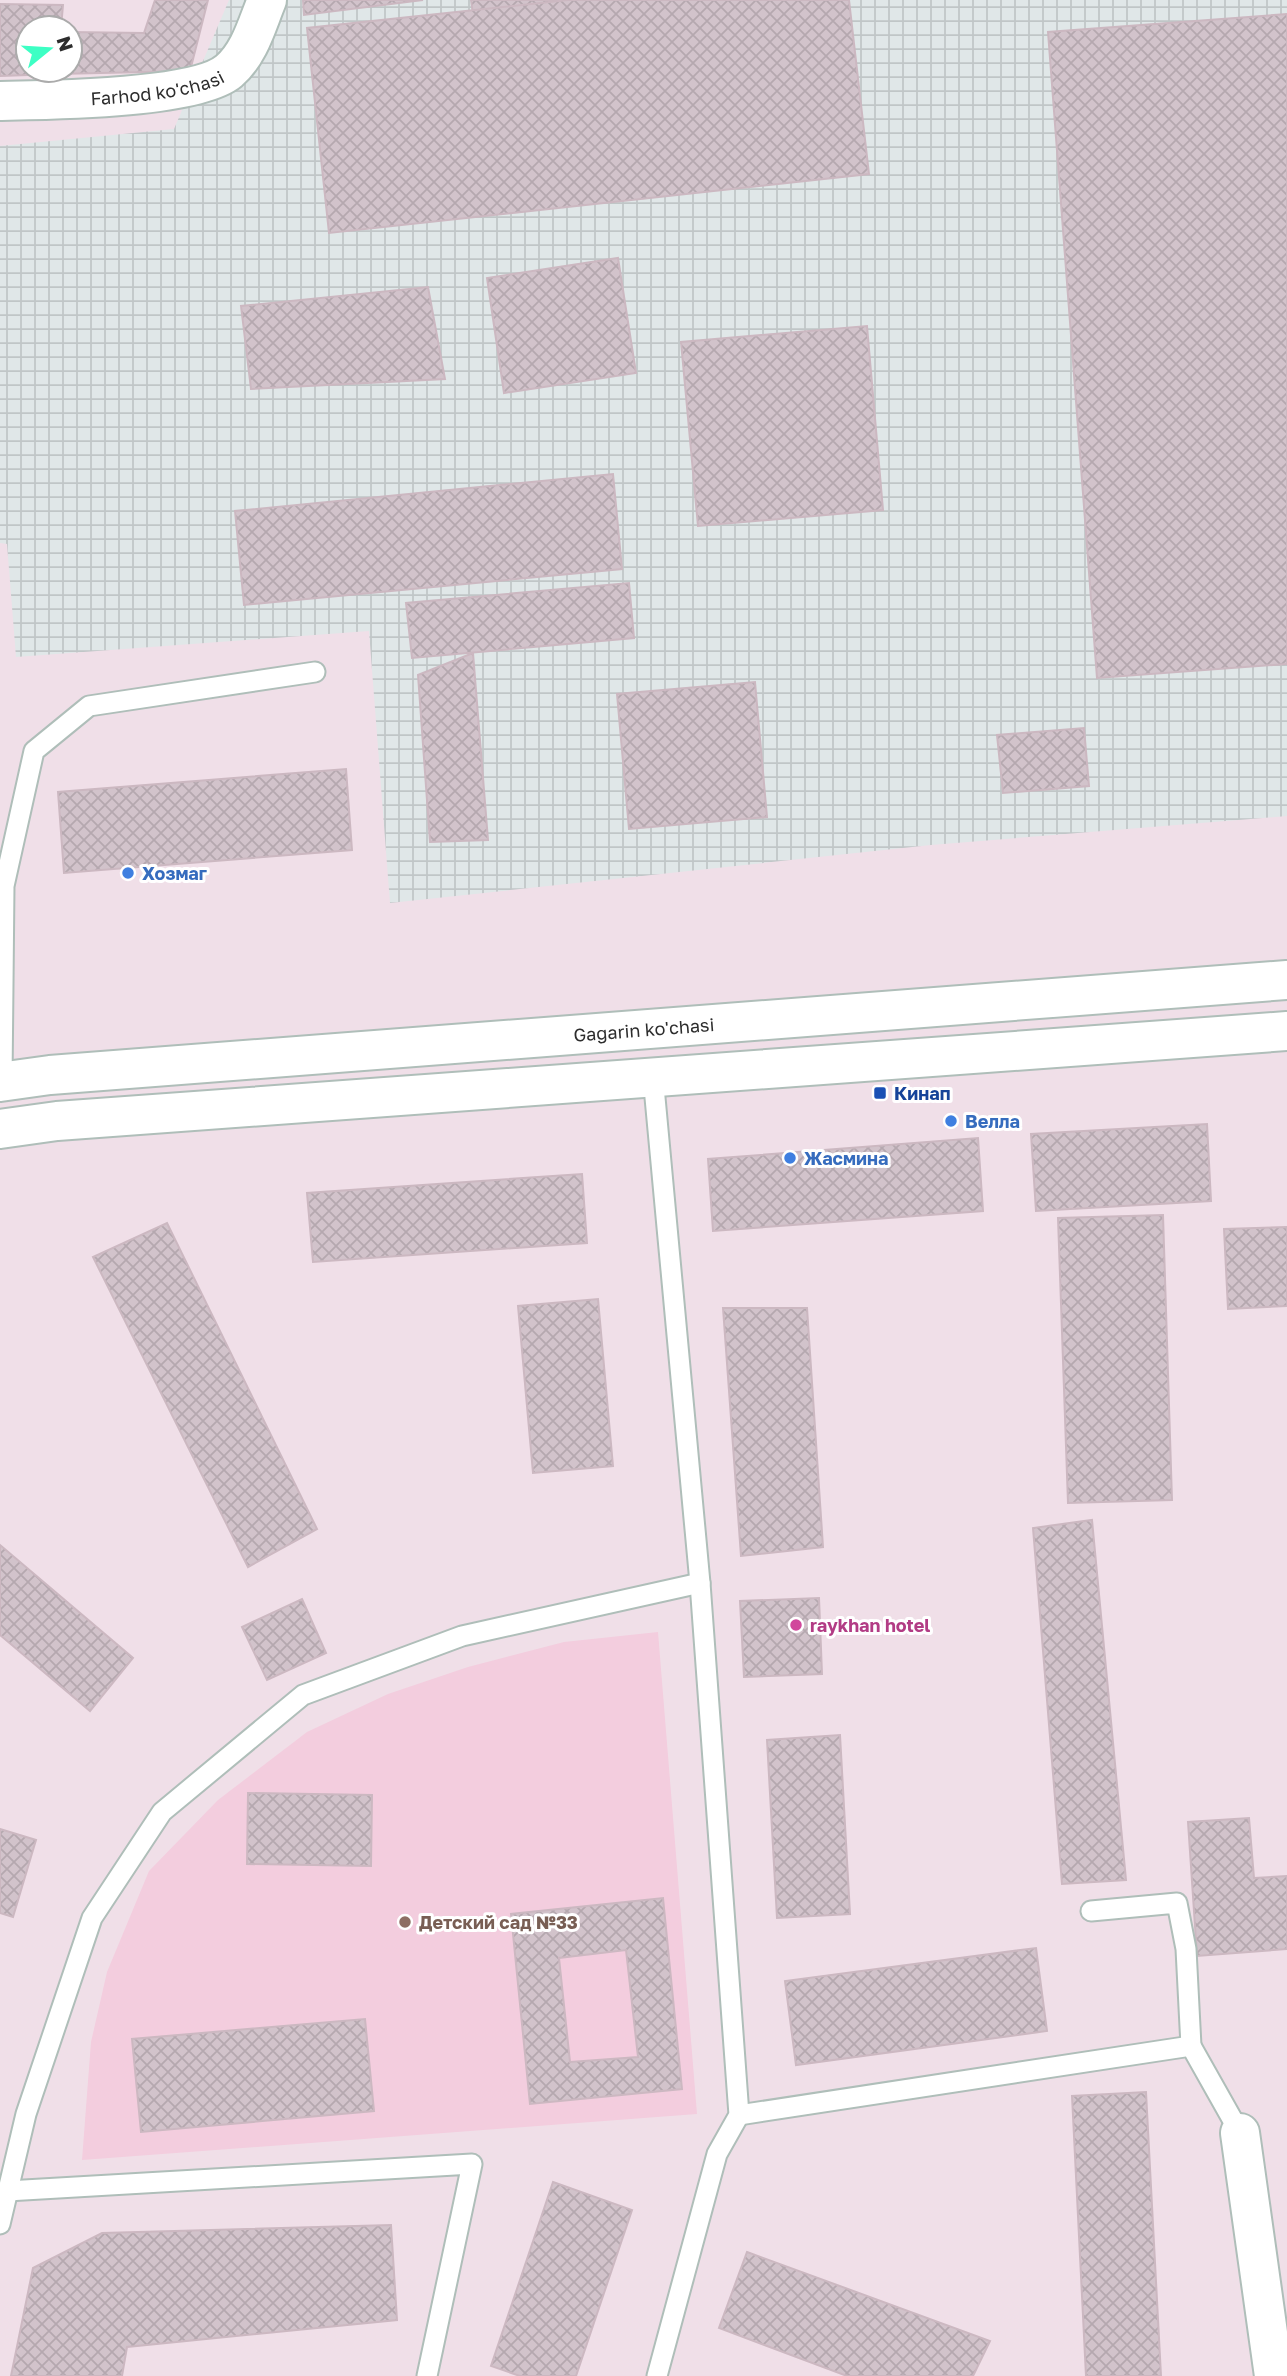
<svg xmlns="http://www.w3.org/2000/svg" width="1287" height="2376" viewBox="0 0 1287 2376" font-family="'Golos Text',sans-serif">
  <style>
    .industrial { fill: url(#industrial-grid) }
    .education { fill: #f3cdde }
    .building { fill: url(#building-cross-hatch); stroke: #ccb8c1; stroke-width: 2; fill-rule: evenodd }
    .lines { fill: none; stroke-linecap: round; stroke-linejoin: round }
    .lane-casing { stroke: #afbeb9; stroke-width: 23 }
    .street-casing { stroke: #afbeb9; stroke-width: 42 }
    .secondary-casing { stroke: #afbeb9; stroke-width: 42 }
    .lane { stroke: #fff; stroke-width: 19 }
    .street { stroke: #fff; stroke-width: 38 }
    .secondary { stroke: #fff; stroke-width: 38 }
    .shop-dot { fill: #3f7fe0; stroke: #fff; stroke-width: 2.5 }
    .transit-dot { fill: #1a4fb4; stroke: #fff; stroke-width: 2.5 }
    .hotel-dot { fill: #d1479c; stroke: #fff; stroke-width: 2.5 }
    .education-dot { fill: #8d6e63; stroke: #fff; stroke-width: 2.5 }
    .labels { text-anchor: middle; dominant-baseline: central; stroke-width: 6; stroke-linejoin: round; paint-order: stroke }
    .street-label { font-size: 18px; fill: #2d2d2d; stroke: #fff }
    .shop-label { font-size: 18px; font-weight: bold; fill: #366cbe; stroke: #fff; text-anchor: start }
    .transit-label { font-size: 18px; font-weight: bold; fill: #164399; stroke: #fff; text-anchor: start }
    .hotel-label { font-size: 18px; font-weight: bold; fill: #b23c85; stroke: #fff; text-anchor: start }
    .education-label { font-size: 18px; font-weight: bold; fill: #785e54; stroke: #fff; text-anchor: start }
  </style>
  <defs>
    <pattern id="industrial-grid" width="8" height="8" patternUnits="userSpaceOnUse" patternTransform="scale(1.75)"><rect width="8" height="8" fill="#e0e7e8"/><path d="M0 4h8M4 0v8" fill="none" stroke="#c0c6c7"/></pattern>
    <pattern id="building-cross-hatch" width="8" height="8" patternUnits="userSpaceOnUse" patternTransform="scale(1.75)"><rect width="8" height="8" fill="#d2c3cb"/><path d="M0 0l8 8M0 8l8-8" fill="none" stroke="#b5a8af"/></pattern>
  </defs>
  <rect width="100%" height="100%" fill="#f0dfe8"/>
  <!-- industrial -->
  <path class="industrial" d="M229 0H1287V816L931 845 390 903 369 631 16 657 7 544 0 543V146L174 129Z"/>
  <!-- education -->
  <path class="education" d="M658 1632 697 2114 82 2160 91 2042 107 1972 149 1871 218 1800 307 1732 388 1694 468 1667 564 1642Z"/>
  <!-- building -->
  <g class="building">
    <path d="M155 0H208L190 71 57 74V70H70V32L144 33Z"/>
    <path d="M303 0H423L304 15Z"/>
    <path d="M471 0H613L474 22Z"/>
    <path d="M568 0H849L869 174 329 233 307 28Z"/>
    <path d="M0 4 63 5 61 28H28V70H57V74L0 76Z"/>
    <path d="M1287 14V664L1097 678 1048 32Z"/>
    <path d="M618 258 636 373 504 393 487 278Z"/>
    <path d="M428 287 445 379 251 389 241 306Z"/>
    <path d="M867 326 883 510 698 526 681 342Z"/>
    <path d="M613 474 622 569 244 605 235 511Z"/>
    <path d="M629 583 634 638 412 658 406 603Z"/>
    <path d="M473 653 488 840 430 842 418 675Z"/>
    <path d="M755 682 767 817 629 829 617 694Z"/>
    <path d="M1084 728 1089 786 1003 793 997 735Z"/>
    <path d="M346 769 352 850 64 873 58 792Z"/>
    <path d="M1207 1124 1211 1201 1036 1211 1031 1134Z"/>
    <path d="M978 1138 983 1211 713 1231 708 1159Z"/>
    <path d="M582 1174 587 1243 313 1262 307 1193Z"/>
    <path d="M1163 1215 1172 1500 1068 1503 1058 1218Z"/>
    <path d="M167 1223 317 1529 248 1567 93 1257Z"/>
    <path d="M1287 1227V1306L1228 1309 1224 1229Z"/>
    <path d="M598 1299 613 1466 533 1473 518 1306Z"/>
    <path d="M723 1308H807L823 1547 741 1556Z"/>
    <path d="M1092 1520 1126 1880 1062 1884 1033 1528Z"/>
    <path d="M0 1545 133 1658 90 1711 0 1635Z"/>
    <path d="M819 1598 822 1674 744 1677 740 1601Z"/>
    <path d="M302 1599 326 1653 267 1680 242 1627Z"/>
    <path d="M840 1735 850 1914 777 1918 767 1740Z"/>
    <path d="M248 1793 372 1795 371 1866 247 1864Z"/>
    <path d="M1249 1818 1254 1878 1287 1876V1949L1197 1956 1188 1822Z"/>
    <path d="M0 1829 36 1840 13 1917 0 1913Z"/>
    <path d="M663 1898 682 2089 530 2104 511 1914ZM626 1950 638 2057 570 2062 559 1958Z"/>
    <path d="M1036 1948 1047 2031 796 2065 785 1981Z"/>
    <path d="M365 2019 374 2111 141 2132 132 2039Z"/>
    <path d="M1146 2092 1161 2376H1086L1072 2096Z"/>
    <path d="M553 2182 632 2210 576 2376H520L491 2366Z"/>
    <path d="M391 2225 397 2320 127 2347 122 2376H11L33 2268 102 2233Z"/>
    <path d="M747 2252 990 2341 973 2376H847L719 2328Z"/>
  </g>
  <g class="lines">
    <defs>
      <g id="lane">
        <path d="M653 1076 700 1583 739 2115 717 2154 657 2376"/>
        <path d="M2 1082 4 886 34 751 89 706 315 672"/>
        <path d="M1091 1911 1177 1903 1186 1949 1191 2046"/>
        <path d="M739 2115 1191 2046 1240 2133"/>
        <path d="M7 2191 472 2164 427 2376"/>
        <path d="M0 2224 26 2114 92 1918 162 1812 303 1695 462 1636 700 1583"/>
      </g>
      <g id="street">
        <path id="s1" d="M0 101C48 100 196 99 229 71 250 53 257 24 267 0"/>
        <path d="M1240 2133 1274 2376"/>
      </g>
      <g id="secondary">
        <path id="s2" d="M0 1082 50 1075 1287 980"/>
        <path d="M0 1129 57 1121 1287 1031"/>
      </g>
    </defs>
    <!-- lane casing -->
    <use href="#lane" class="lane-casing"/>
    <!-- street casing -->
    <use href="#street" class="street-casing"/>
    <!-- secondary casing -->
    <use href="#secondary" class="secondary-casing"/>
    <!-- lane -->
    <use href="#lane" class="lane"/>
    <!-- street -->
    <use href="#street" class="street"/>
    <!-- secondary -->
    <use href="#secondary" class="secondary"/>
  </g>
  <!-- markers -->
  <g class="shop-dot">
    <circle cx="128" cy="873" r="7"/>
    <circle cx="951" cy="1121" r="7"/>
    <circle cx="790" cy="1158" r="7"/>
  </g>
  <rect class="transit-dot" x="873" y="1086" width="14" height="14" rx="3.5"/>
  <circle class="hotel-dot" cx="796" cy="1625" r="7"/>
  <circle class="education-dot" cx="405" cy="1922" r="7"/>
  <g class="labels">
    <!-- street labels -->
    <g class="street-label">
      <text stroke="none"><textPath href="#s1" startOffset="158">Farhod ko'chasi</textPath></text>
      <text stroke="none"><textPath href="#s2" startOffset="646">Gagarin ko'chasi</textPath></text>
    </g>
    <!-- shop labels -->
    <g class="shop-label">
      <text x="142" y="873">Хозмаг</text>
      <text x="965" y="1121">Велла</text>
      <text x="804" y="1158">Жасмина</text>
    </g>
    <!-- transit labels -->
    <g class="transit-label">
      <text x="894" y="1093">Кинап</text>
    </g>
    <!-- hotel labels -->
    <g class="hotel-label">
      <text x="810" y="1625">raykhan hotel</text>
    </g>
    <!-- education labels -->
    <g class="education-label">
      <text x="419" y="1922">Детский сад №33</text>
    </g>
  </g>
  <!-- north arrow -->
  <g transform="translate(49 49) rotate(72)"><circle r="33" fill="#ffffff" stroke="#ababab" stroke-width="2"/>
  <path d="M0-5L12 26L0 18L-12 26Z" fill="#3dffc4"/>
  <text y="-10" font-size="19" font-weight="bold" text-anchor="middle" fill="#2d2d2d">N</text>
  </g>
</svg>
